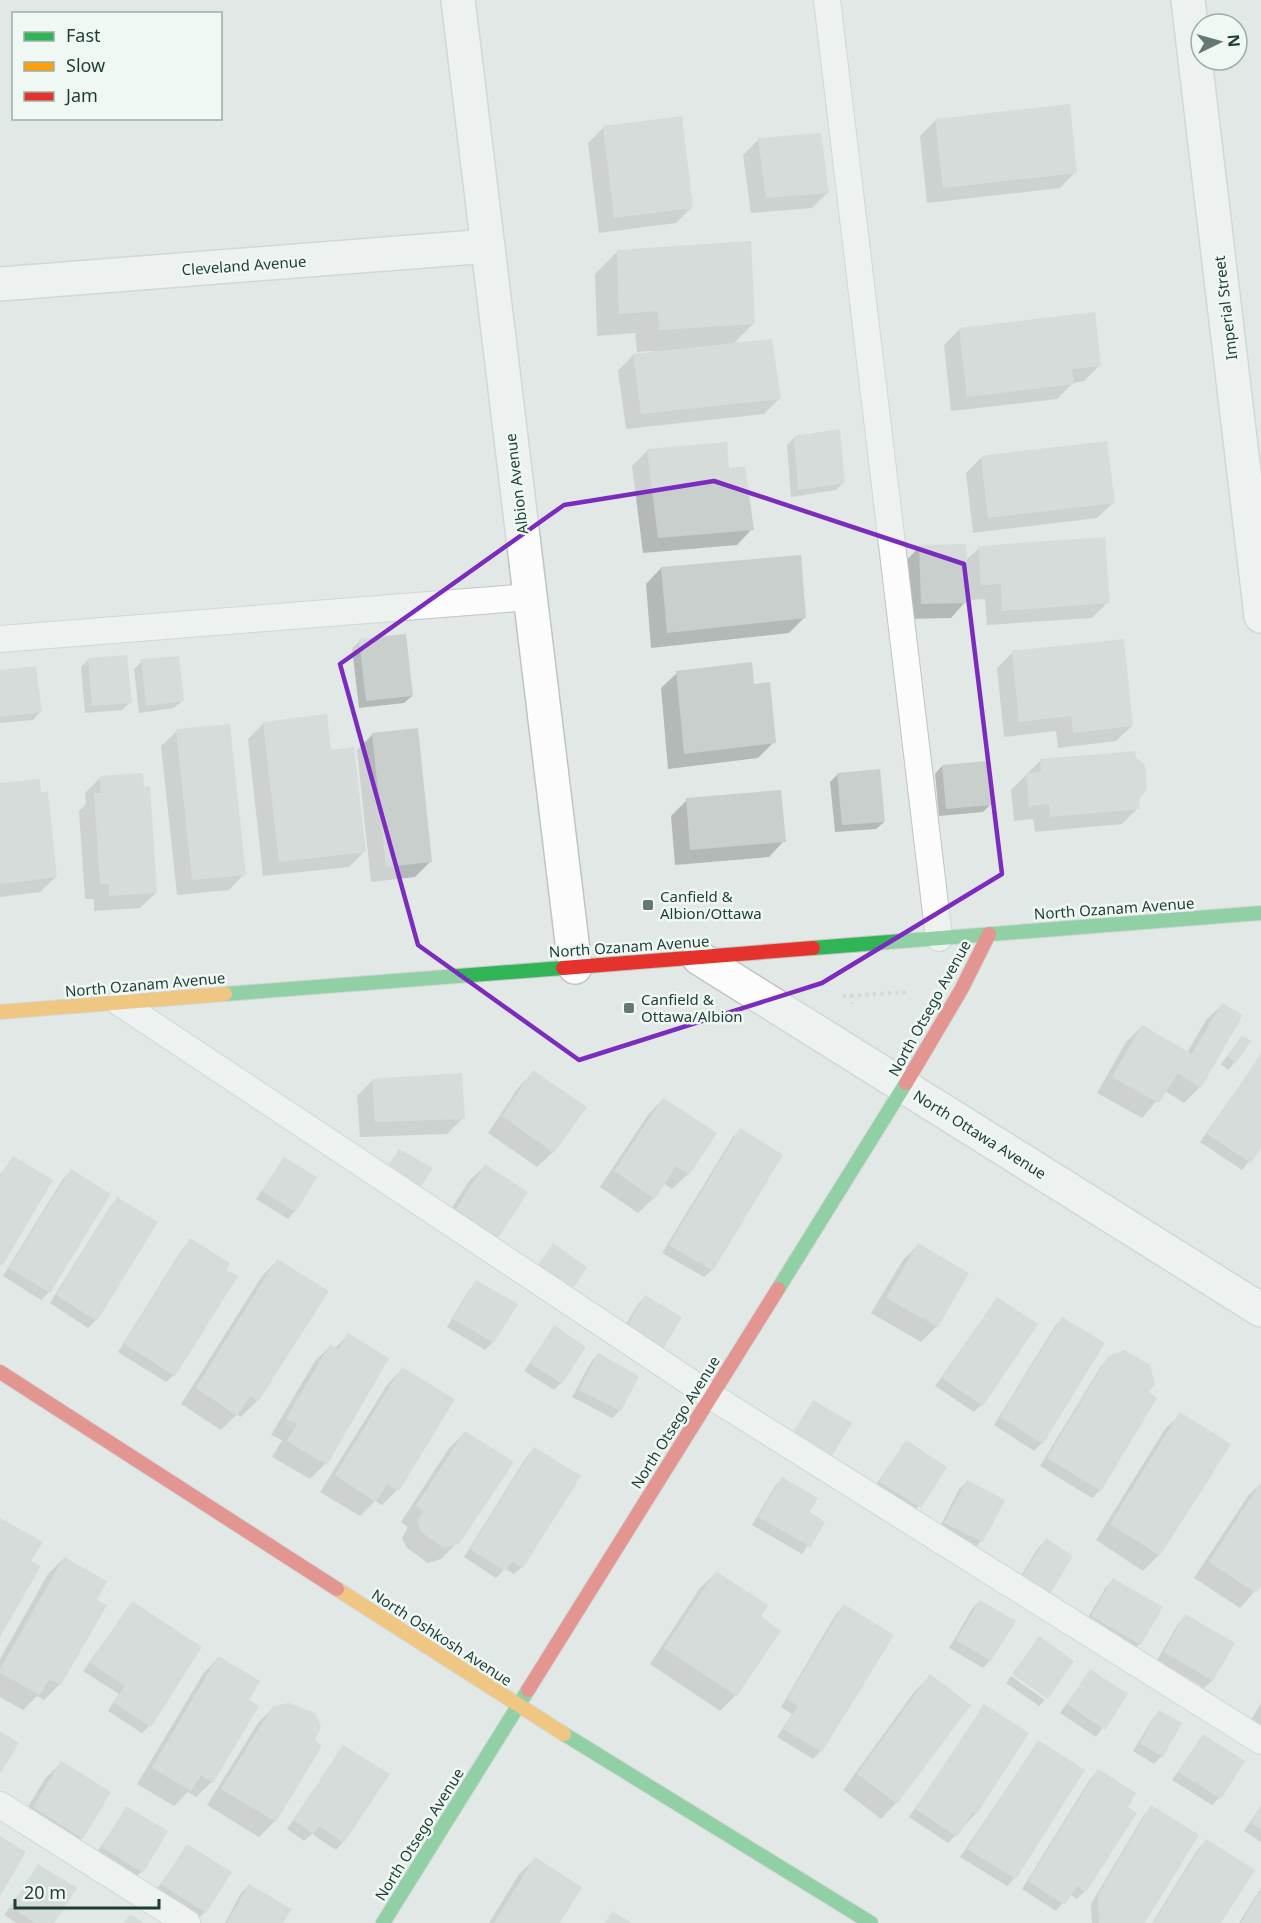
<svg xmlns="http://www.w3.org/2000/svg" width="1261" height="1923" viewBox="0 0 1261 1923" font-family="'Noto Sans',sans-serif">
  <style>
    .shadow { fill: #0003 }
    .building { fill: #c8cfcc }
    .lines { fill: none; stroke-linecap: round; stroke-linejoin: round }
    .lane-casing { stroke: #bfc5c2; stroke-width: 28 }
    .street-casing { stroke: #bfc5c2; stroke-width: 36 }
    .fast-casing { stroke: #bdc6c2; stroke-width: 16 }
    .slow-casing { stroke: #bdc6c2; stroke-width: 16 }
    .jam-casing { stroke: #bdc6c2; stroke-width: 16 }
    .path { stroke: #bfc9c6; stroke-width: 4; stroke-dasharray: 3 4.5; stroke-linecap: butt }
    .lane { stroke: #fbfcfb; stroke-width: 26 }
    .street { stroke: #fbfcfb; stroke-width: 33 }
    .fast { stroke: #30b455; stroke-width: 14 }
    .slow { stroke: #ff9f0a; stroke-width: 14 }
    .jam { stroke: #e5322d; stroke-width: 14 }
    .marked { fill: none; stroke: #7b2cbf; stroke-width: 4.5; stroke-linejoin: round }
    .poi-dot { fill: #637972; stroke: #eff8f3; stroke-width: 2 }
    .labels { text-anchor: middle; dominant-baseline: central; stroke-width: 5; stroke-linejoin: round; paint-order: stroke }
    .street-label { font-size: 15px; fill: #1e3d34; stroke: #eff8f3 }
    .poi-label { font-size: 15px; fill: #1e3d34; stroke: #eff8f3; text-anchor: start }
  </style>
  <rect width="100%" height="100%" fill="#e2e8e5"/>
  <!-- shadow -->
  <g class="shadow">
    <path d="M936 120 1075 172 1060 188 927 203 920 136Z"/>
    <path d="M604 127 692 207 676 223 599 233 588 143Z"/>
    <path d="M759 139 828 192 812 208 751 213 743 155Z"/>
    <path d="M618 251 753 324 732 345 779 399 764 414 626 429 618 371 633 355 653 353 652 351 637 352 635 333 597 336 595 274Z"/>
    <path d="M960 329 1099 366 1084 381 1073 383 1057 399 951 411 944 345Z"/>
    <path d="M794 438 843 483 836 490 791 497 787 445Z"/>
    <path d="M648 450 728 469 752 529 737 545 643 553 632 466Z"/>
    <path d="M981 458 1113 503 1097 518 973 533 966 473Z"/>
    <path d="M919 547 965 561 979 548 1108 602 1092 618 987 625 985 599 967 600 951 618 906 619 904 563Z"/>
    <path d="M661 568 805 617 789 633 651 648 646 584Z"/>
    <path d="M360 641 412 696 404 703 359 708 352 648Z"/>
    <path d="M1013 652 1132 726 1116 741 1058 748 1056 731 1004 737 997 668Z"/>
    <path d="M88 660 130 702 122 710 85 713 81 667Z"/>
    <path d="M142 661 182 701 174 708 139 713 134 669Z"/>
    <path d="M0 671 40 712 33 720 0 723Z"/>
    <path d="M677 673 753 685 774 742 758 758 668 769 661 688Z"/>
    <path d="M264 723 329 752 364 852 349 867 263 876 248 739Z"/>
    <path d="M177 731 244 874 229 890 177 895 161 746Z"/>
    <path d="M373 734 431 861 415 877 371 882 357 750Z"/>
    <path d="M1041 760 1137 800 1138 808 1122 824 1035 832 1033 819 1014 821 1011 790Z"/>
    <path d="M942 766 990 805 983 812 939 816 935 774Z"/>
    <path d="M838 774 884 822 876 829 835 832 830 782Z"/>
    <path d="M100 778 156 893 140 908 94 911V899H85L79 811 86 804 85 793Z"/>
    <path d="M0 785 56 877 40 892 0 897Z"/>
    <path d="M687 800 784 841 769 857 675 865 671 816Z"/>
    <path d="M1222 1005 1241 1016 1200 1087 1184 1103 1165 1091 1142 1118 1097 1093 1126 1042 1142 1026 1187 1053 1206 1020Z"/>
    <path d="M1242 1037 1235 1062 1228 1070 1221 1064Z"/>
    <path d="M1260 1057 1261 1146 1242 1170 1200 1142Z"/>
    <path d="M533 1072 553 1152 537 1167 488 1133 518 1088Z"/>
    <path d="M373 1080 463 1118 447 1134 360 1137 357 1096Z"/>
    <path d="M663 1099 688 1174 672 1189 663 1183 654 1198 638 1213 600 1187 648 1115Z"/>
    <path d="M741 1130 712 1270 704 1277 662 1253 733 1137Z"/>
    <path d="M13 1158 2 1264 0 1265V1175Z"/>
    <path d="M285 1159 295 1211 288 1219 256 1199Z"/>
    <path d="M485 1166 497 1237 481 1252 441 1225 469 1181Z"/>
    <path d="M71 1171 49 1292 41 1300 3 1276 63 1179Z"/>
    <path d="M117 1199 156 1223 96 1320 88 1328 50 1303 110 1207Z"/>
    <path d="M191 1240 224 1270 174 1375 166 1382 118 1352 183 1248Z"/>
    <path d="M553 1245 585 1267 530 1276Z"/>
    <path d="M918 1245 937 1326 921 1342 871 1313 903 1260Z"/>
    <path d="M277 1261 327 1291 257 1401 241 1417 237 1414 221 1430 181 1404 262 1276Z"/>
    <path d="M477 1282 493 1342 485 1350 447 1327 469 1290Z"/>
    <path d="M645 1297 655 1355 620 1334 638 1304Z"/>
    <path d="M997 1299 981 1405 974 1412 935 1386Z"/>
    <path d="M1062 1319 1042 1443 1034 1451 994 1425 1055 1326Z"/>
    <path d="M554 1327 561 1383 554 1390 524 1371Z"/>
    <path d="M348 1335 325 1464 310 1479 272 1457 282 1440 271 1435 315 1361 330 1346 334 1349Z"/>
    <path d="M598 1354 620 1410 612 1418 572 1397 591 1362Z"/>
    <path d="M1109 1358 1100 1490 1092 1498 1040 1466 1101 1366Z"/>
    <path d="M402 1369 397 1490 382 1505 375 1501 360 1516 320 1492 387 1385Z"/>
    <path d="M813 1402 829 1458 785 1444Z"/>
    <path d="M1181 1414 1229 1444 1159 1555 1143 1571 1096 1540 1165 1429Z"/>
    <path d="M465 1433 457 1543 441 1559 428 1563 406 1547 402 1538 408 1527 401 1522 449 1448Z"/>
    <path d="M906 1442 945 1468 912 1515 872 1490Z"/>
    <path d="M534 1449 522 1567 514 1574 505 1569 496 1578 464 1557 527 1456Z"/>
    <path d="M782 1479 808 1513 823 1523 802 1554 752 1525 775 1486Z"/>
    <path d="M967 1482 981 1541 974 1549 938 1531 959 1489Z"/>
    <path d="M1261 1483V1584L1240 1608 1194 1578 1248 1496Z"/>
    <path d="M1046 1540 1071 1556 1015 1585 1038 1548Z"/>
    <path d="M64 1558 95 1601 60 1684 44 1700 37 1696 23 1710 0 1697V1659L48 1574Z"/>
    <path d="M716 1573 759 1617 736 1695 720 1711 650 1664 700 1588Z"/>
    <path d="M1113 1580 1139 1644 1132 1651 1084 1624 1106 1587Z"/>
    <path d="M980 1601 990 1660 983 1668 949 1648 972 1609Z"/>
    <path d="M132 1603 149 1726 142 1733 108 1711 119 1694 83 1671Z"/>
    <path d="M844 1606 821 1751 813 1759 777 1737 792 1714 781 1707 836 1614Z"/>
    <path d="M1186 1616 1233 1644 1212 1681 1204 1688 1157 1660 1178 1624Z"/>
    <path d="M1039 1638 1047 1697 1013 1673Z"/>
    <path d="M218 1658 247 1701 212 1782 196 1797 188 1792 174 1806 137 1784 203 1674Z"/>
    <path d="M1090 1671 1126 1695 1096 1737 1060 1713Z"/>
    <path d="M930 1676 896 1803 881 1819 843 1790 915 1691Z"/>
    <path d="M1011 1676 1045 1700 1039 1706 1006 1683Z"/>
    <path d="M1261 1703V1727L1251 1720Z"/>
    <path d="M984 1706 976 1813 948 1843 909 1817Z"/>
    <path d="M274 1707 275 1821 259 1837 207 1805 258 1723Z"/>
    <path d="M1159 1712 1162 1756 1154 1764 1133 1751 1152 1720Z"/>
    <path d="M1203 1736 1219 1798 1212 1805 1172 1780Z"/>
    <path d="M1038 1742 1015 1878 1007 1886 960 1857Z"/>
    <path d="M343 1747V1842L336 1850 312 1834 304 1841 287 1829Z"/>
    <path d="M61 1763 82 1838 66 1854 18 1823 45 1779Z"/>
    <path d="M1098 1771 1126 1808 1085 1891 1077 1899 1070 1894 1056 1911 1022 1889 1090 1779Z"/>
    <path d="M1261 1806V1842L1244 1831Z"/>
    <path d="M1152 1807 1143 1923H1092L1091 1904 1144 1815Z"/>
    <path d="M127 1808 141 1872 134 1879 95 1855Z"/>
    <path d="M1206 1841 1219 1923H1152L1198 1849Z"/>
    <path d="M188 1845 205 1912 197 1920 155 1892Z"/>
    <path d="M535 1859 559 1923H489L519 1874Z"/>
    <path d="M39 1866 52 1923H16L4 1915Z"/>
    <path d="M249 1885 282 1923H225L241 1893Z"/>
    <path d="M1261 1889V1923H1239L1259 1891Z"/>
  </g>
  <!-- building -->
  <g class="building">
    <path d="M1070 104 1077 173 943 188 935 119Z"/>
    <path d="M682 116 693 208 614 218 603 126Z"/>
    <path d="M821 133 829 193 766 198 758 138Z"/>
    <path d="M751 241 755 324 659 330 658 311 619 314 617 250Z"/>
    <path d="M1095 312 1101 366 1072 369 1074 384 967 397 959 328Z"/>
    <path d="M772 339 781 399 641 414 633 354Z"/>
    <path d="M840 429 845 483 798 490 794 436Z"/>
    <path d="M1107 441 1115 503 988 518 981 456Z"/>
    <path d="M727 442 729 468 745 466 754 530 658 538 647 449Z"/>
    <path d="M1105 537 1110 603 1002 611 1001 584 981 585 978 546Z"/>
    <path d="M966 544 969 603 921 604 919 545Z"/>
    <path d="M801 555 806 618 667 633 661 567Z"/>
    <path d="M406 634 413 696 366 701 359 639Z"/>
    <path d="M1124 639 1133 726 1073 733 1071 716 1019 722 1012 651Z"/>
    <path d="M127 655 132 703 92 706 88 658Z"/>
    <path d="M179 656 184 701 146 706 141 659Z"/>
    <path d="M752 662 754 684 770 682 776 743 684 754 676 671Z"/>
    <path d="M36 666 42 712 0 717V670Z"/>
    <path d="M327 714 331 750 354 747 366 852 279 862 263 722Z"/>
    <path d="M230 724 246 875 192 880 176 729Z"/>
    <path d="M418 728 432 862 386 867 372 733Z"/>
    <path d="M1135 751 1136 757 1145 765 1147 789 1139 800 1140 809 1050 817 1049 804 1029 806 1026 773 1041 772 1040 759Z"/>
    <path d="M988 761 992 805 946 809 942 765Z"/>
    <path d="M880 769 885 822 842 825 837 773Z"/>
    <path d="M143 773 144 787 150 786 157 893 109 896V884H100L94 793H101L100 776Z"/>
    <path d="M40 779 41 793 48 791 57 877 0 884V783Z"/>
    <path d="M781 790 786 842 690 850 686 798Z"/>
    <path d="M1222 1003 1243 1015 1201 1088 1178 1073 1159 1103 1112 1077 1142 1025 1192 1054Z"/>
    <path d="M1242 1035 1251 1041 1236 1063 1227 1056Z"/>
    <path d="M1261 1053V1148L1251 1163 1207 1134Z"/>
    <path d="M533 1070 587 1107 554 1153 502 1116Z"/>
    <path d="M462 1073 465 1119 375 1122 372 1079Z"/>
    <path d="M663 1098 717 1133 689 1175 676 1166 655 1199 614 1171Z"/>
    <path d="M740 1128 783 1155 713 1271 669 1245Z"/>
    <path d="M399 1149 433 1168 418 1191 384 1172Z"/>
    <path d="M13 1156 53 1180 3 1265 0 1263V1177Z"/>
    <path d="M284 1157 317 1177 296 1212 262 1191Z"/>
    <path d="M485 1164 528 1192 498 1238 456 1209Z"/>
    <path d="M71 1169 111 1194 50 1293 9 1268Z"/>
    <path d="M117 1197 158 1222 97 1321 56 1295Z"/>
    <path d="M190 1238 230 1263 226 1270 238 1276 175 1376 124 1344Z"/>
    <path d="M553 1243 587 1267 572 1291 537 1268Z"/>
    <path d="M918 1243 969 1273 938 1327 886 1298Z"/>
    <path d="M277 1259 329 1291 258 1402 250 1396 237 1416 196 1388Z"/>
    <path d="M476 1280 518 1304 494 1343 453 1319Z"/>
    <path d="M645 1295 682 1317 663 1349 627 1326Z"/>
    <path d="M997 1297 1038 1324 983 1406 942 1378Z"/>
    <path d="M1062 1317 1105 1343 1043 1444 1000 1417Z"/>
    <path d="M554 1325 586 1347 562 1384 530 1363Z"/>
    <path d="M348 1333 389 1358 327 1465 287 1441 297 1424 286 1419 330 1344 338 1350Z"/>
    <path d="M1124 1350 1150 1365 1155 1384 1149 1392 1157 1398 1101 1491 1047 1458 1108 1356Z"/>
    <path d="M598 1353 639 1376 621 1411 579 1390Z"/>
    <path d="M402 1367 455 1399 399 1491 387 1484 376 1502 335 1475Z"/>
    <path d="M813 1400 852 1423 830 1459 791 1436Z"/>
    <path d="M1180 1412 1231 1444 1160 1556 1110 1524Z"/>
    <path d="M465 1431 514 1462 459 1544 444 1548 421 1532 417 1521 423 1511 416 1506Z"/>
    <path d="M906 1440 947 1467 921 1508 879 1482Z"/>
    <path d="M534 1447 581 1476 523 1568 512 1561 505 1571 470 1549Z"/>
    <path d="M782 1477 818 1498 810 1512 825 1522 811 1547 758 1517Z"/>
    <path d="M967 1480 1005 1500 983 1542 944 1523Z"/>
    <path d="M1261 1482V1586L1256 1593 1209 1562Z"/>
    <path d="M0 1518 43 1542 31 1561 41 1566 0 1637Z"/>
    <path d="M1046 1538 1073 1556 1050 1594 1022 1577Z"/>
    <path d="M64 1557 107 1581 97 1600 107 1605 61 1685 49 1679 40 1695 0 1673V1669Z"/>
    <path d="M716 1571 768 1605 761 1616 781 1631 737 1696 664 1648Z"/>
    <path d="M1113 1578 1163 1607 1141 1645 1091 1616Z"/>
    <path d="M980 1600 1016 1621 991 1661 956 1640Z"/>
    <path d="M132 1601 202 1647 151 1727 114 1703 125 1686 90 1663Z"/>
    <path d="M844 1604 894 1635 822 1752 783 1729 798 1706 787 1699Z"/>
    <path d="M1185 1614 1235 1643 1213 1681 1164 1652Z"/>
    <path d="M1039 1636 1074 1661 1048 1699 1013 1675Z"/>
    <path d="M218 1656 260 1681 249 1700 259 1706 213 1783 201 1775 191 1791 152 1768Z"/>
    <path d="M1090 1669 1128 1694 1105 1730 1067 1704Z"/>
    <path d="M930 1674 971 1705 897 1804 857 1774Z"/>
    <path d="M289 1703 315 1713 321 1727 315 1740 322 1746 276 1822 221 1789 273 1706Z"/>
    <path d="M984 1704 1029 1733 977 1814 973 1812 957 1837 915 1809Z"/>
    <path d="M1159 1710 1182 1723 1163 1757 1140 1743Z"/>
    <path d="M0 1731 19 1743 0 1773Z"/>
    <path d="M1203 1734 1245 1761 1221 1799 1178 1772Z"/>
    <path d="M1038 1740 1085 1770 1016 1879 967 1849Z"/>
    <path d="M343 1745 390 1774 344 1843 319 1826 313 1834 294 1820Z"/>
    <path d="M61 1761 111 1792 83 1839 33 1807Z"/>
    <path d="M1098 1769 1136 1793 1128 1807 1137 1813 1086 1892 1077 1886 1065 1905 1028 1881Z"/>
    <path d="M1151 1805 1199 1835 1145 1923H1099L1098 1895Z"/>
    <path d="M126 1806 168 1831 143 1873 102 1847Z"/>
    <path d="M1261 1807V1829L1251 1823Z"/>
    <path d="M0 1836 26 1852 0 1896Z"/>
    <path d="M1206 1839 1255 1870 1221 1923H1153Z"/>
    <path d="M187 1844 232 1872 206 1913 161 1884Z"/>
    <path d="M535 1857 582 1887 560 1923H494Z"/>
    <path d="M38 1864 77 1888 54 1923H35L11 1907Z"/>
    <path d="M249 1884 292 1909 283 1923H227Z"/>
    <path d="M1261 1890V1923H1241Z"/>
    <path d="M612 1911 632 1923H605Z"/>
    <path d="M130 1914 144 1923H124Z"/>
  </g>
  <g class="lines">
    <defs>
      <g id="lane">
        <path d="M827 0 939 938"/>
        <path d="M0 639 530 597"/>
        <path d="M120 1003 711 1396 1261 1741"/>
        <path d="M0 1805 187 1923"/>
      </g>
      <g id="street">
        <path d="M458 0 575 967"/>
        <path d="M1188 0 1261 616"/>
        <path d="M0 284 488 246"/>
        <path d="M699 958 1261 1310"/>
      </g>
      <g id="fast">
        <path d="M813 948 1261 913"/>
        <path d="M225 994 563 968"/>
        <path d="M778 1289 906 1083"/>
        <path d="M564 1734 871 1923"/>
        <path d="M383 1923 528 1690"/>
      </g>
      <g id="slow">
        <path d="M0 1012 225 994"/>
        <path d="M337 1589 564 1734"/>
      </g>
      <g id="jam">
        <path d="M563 968 813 948"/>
        <path d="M906 1083 961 990 989 934"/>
        <path d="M0 1372 337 1589"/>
        <path d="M528 1690 778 1289"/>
      </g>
    </defs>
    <!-- lane casing -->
    <use href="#lane" class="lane-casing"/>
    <!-- street casing -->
    <use href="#street" class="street-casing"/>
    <!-- fast casing -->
    <use href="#fast" class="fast-casing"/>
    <!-- slow casing -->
    <use href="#slow" class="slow-casing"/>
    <!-- jam casing -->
    <use href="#jam" class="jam-casing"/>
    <!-- path -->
    <g class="path">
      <path d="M851 995 852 1004"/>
      <path d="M843 996 909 992"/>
    </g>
    <!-- lane -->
    <use href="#lane" class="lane"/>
    <!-- street -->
    <use href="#street" class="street"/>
    <!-- fast -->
    <use href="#fast" class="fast"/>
    <!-- slow -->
    <use href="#slow" class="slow"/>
    <!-- jam -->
    <use href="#jam" class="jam"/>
  </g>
  <!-- marked area -->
  <path d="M0 0H1261V1923H0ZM714 481 964 564 1002 874 822 983 579 1060 418 945 340 664 564 505Z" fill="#e2e8e5" fill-opacity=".55" fill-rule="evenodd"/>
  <path class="marked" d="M714 481 964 564 1002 874 822 983 579 1060 418 945 340 664 564 505Z"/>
  <!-- markers -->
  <g class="poi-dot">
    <rect x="642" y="899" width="12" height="12" rx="3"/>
    <rect x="623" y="1002" width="12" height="12" rx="3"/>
  </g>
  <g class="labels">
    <!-- street labels -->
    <g class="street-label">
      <text transform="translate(244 265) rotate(-4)">Cleveland Avenue</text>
      <text transform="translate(1225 308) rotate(-97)">Imperial Street</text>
      <text transform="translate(516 484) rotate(-97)">Albion Avenue</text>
      <text transform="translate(1114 908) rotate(-4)">North Ozanam Avenue</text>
      <text transform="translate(629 946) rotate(-4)">North Ozanam Avenue</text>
      <text transform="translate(145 984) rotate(-5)">North Ozanam Avenue</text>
      <text transform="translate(929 1008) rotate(-61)">North Otsego Avenue</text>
      <text transform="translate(980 1134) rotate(32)">North Ottawa Avenue</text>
      <text transform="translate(675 1422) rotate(-58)">North Otsego Avenue</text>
      <text transform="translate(442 1637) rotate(33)">North Oshkosh Avenue</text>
      <text transform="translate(419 1834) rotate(-58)">North Otsego Avenue</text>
    </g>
    <!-- poi labels -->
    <g class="poi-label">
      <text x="660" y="896">Canfield &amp;<tspan x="660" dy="17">Albion/Ottawa</tspan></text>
      <text x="641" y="999">Canfield &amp;<tspan x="641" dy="17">Ottawa/Albion</tspan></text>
    </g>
  </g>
  <!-- legend -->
  <rect x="12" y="12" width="210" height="108" fill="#eff8f3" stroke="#9bada7" stroke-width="1.5"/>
  <rect x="24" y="32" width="30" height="9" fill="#30b455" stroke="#9bada7" stroke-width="1.5"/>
  <text x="66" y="42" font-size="18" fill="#1e3d34">Fast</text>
  <rect x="24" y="62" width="30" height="9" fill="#ff9f0a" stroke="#9bada7" stroke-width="1.5"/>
  <text x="66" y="72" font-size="18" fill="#1e3d34">Slow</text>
  <rect x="24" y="92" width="30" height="9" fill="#e5322d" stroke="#9bada7" stroke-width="1.5"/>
  <text x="66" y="102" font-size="18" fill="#1e3d34">Jam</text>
  <!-- north arrow -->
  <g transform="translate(1219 42) rotate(85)"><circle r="28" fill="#eff8f3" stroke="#9bada7" stroke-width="1.5"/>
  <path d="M0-4.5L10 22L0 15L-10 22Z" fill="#637972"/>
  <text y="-9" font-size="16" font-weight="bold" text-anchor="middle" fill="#1e3d34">N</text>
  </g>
  <!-- scale -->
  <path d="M15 1899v9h144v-9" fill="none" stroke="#1e3d34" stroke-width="3"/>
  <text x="24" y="1899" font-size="18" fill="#1e3d34" stroke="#eff8f3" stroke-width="4.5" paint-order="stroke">20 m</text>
</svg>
